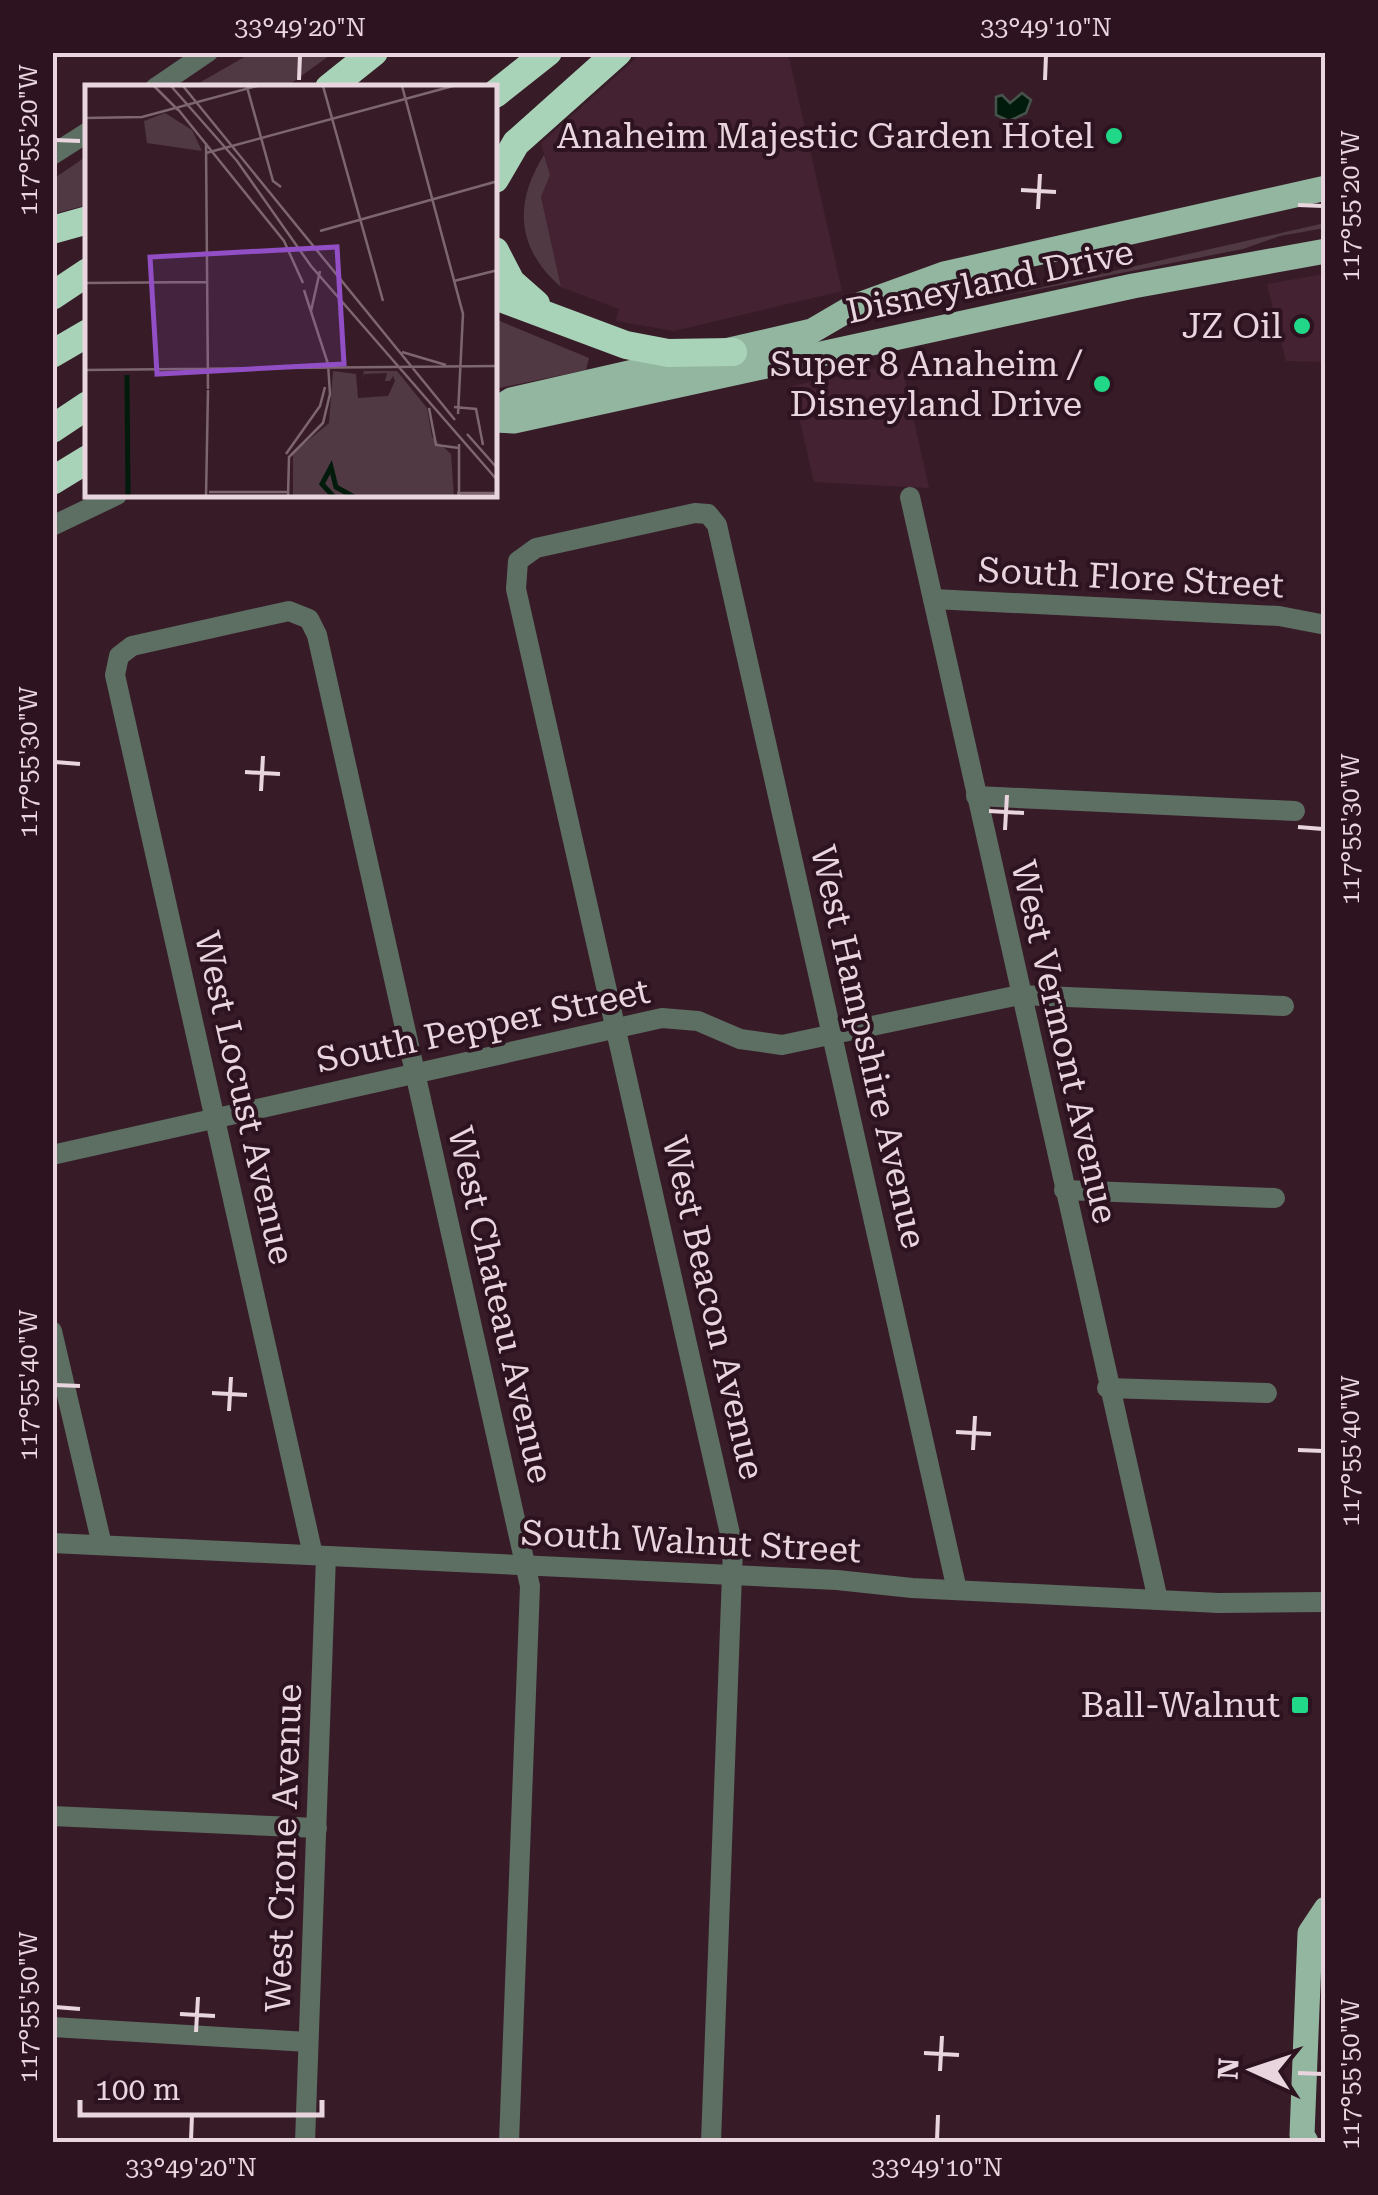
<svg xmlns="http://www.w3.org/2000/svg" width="1378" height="2195" viewBox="0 0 1378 2195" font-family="'Roboto Serif',serif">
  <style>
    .built { fill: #452232 }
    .green { fill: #503943 }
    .water { fill: #001b0c; stroke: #46534b; stroke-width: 2.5 }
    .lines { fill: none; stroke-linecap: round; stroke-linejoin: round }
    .minor { stroke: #5d6e63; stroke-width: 20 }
    .major { stroke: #93b6a0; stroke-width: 25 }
    .highway { stroke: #a9d3b8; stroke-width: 28 }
    .ticks { fill: none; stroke: #e9d5dd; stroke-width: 4 }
    .poi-dot { fill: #20d887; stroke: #2d121f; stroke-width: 4 }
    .labels { text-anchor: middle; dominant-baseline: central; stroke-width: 8; stroke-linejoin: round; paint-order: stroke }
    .poi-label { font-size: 35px; fill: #e9d5dd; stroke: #2d121f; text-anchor: end }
    .street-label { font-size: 35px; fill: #e9d5dd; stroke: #2d121f }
    .inset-river { fill: none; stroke: #001b0c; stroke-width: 5 }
    .inset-road { fill: none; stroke: #7e6670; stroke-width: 2.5 }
    .view { fill: #914ec5; fill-opacity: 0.15; stroke: #914ec5; stroke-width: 5 }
    .inset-edge { fill: none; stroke: #e9d5dd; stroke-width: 5 }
    .neatline { fill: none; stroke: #e9d5dd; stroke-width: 4 }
    .ticks-label { font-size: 25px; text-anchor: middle; fill: #e9d5dd }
  </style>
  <rect width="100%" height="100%" fill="#371c28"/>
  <!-- built -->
  <g class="built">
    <path d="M642 53H788L842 291 674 331 616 321 619 309 561 287 541 197 550 175 541 143Z"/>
    <path d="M1325 274V362L1286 361 1267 284Z"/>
    <path d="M901 363 929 488 814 482 792 386Z"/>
  </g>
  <!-- green -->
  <g class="green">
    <path d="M253 52H333V53L286 87H192Z"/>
    <path d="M544 155 550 175 541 197 561 287C517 249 513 204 544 155Z"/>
    <path d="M87 156V205L53 214V179Z"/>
    <path d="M1325 223V228L1280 236 1243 249 999 297Z"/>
    <path d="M495 319 589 358 586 370 495 389Z"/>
  </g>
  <!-- water -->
  <path class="water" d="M1022 93 1031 100 1026 113 1009 121 996 115V97L1002 95 1010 103Z"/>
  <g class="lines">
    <!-- minor -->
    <g class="minor">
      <path d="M155 88 208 52"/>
      <path d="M52 155 88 132"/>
      <path d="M910 497 1158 1600"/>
      <path d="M52 526 117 495"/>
      <path d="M933 599 1279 616 1326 625"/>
      <path d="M976 796 1295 811"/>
      <path d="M52 1155 662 1018 698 1021 740 1039 782 1045 1019 995 1284 1006"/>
      <path d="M1064 1190 1275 1198"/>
      <path d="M52 1331 102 1545"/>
      <path d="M1107 1388 1267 1393"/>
      <path d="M52 1543 837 1580 912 1588 1219 1603 1326 1602"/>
      <path d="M313 1555 115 675 119 656 132 646 289 611 309 619 317 635 530 1586 509 2142"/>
      <path d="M52 1816 317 1828"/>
      <path d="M52 2027 308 2042"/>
      <path d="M305 2142 326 1556"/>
      <path d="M711 2142 733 1547 516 589 518 561 536 548 695 513 708 514 717 525 957 1590"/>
    </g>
    <!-- major -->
    <g class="major">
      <path d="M495 410 511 400 812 331 853 307 944 274 1326 188"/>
      <path d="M495 420 514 421 1133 286 1326 251"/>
      <path d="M1306 2142 1302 2135 1310 1933 1326 1909"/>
    </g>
    <!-- highway -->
    <g class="highway">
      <path d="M329 88 374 52"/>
      <path d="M495 94 548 52"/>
      <path d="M495 179 516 143 618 52"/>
      <path d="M52 230 88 220"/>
      <path d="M495 251 511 282 536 304"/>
      <path d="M52 296 88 272"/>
      <path d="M495 296 626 345 668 353 733 352"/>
      <path d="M52 354 88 333"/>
      <path d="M52 429 88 405"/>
      <path d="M52 481 88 459"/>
    </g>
  </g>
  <!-- ticks -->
  <path class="ticks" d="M299 80 300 55M1045 80 1046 55M55 140 80 141M1021 190 1056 192M1298 205 1323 206M1038 209 1040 174M55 762 80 764M245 772 280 774M261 791 263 756M989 811 1024 813M1298 827 1323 829M1005 830 1007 795M55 1385 80 1386M212 1393 247 1395M229 1411 231 1377M956 1432 991 1434M973 1450 975 1416M1298 1450 1323 1451M55 2007 80 2009M180 2014 215 2016M196 2032 198 1997M924 2053 959 2055M940 2071 942 2036M1298 2073 1323 2074M191 2140 192 2115M937 2140 938 2115"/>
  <!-- markers -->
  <g class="poi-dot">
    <circle cx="1114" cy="136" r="10"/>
    <circle cx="1302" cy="326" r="10"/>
    <circle cx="1102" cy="384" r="10"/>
    <rect x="1290" y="1695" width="20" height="20" rx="5"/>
  </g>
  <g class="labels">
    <!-- poi labels -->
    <g class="poi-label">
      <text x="1094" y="136">Anaheim Majestic Garden Hotel</text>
      <text x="1282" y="326">JZ Oil</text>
      <text x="1082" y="364">Super 8 Anaheim /<tspan x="1082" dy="40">Disneyland Drive</tspan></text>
      <text x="1280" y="1705">Ball-Walnut</text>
    </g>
    <!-- street labels -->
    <g class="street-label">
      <text transform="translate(990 282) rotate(-12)">Disneyland Drive</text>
      <text transform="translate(1131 578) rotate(3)">South Flore Street</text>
      <text transform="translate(483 1026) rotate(-12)">South Pepper Street</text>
      <text transform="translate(1064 1042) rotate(77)">West Vermont Avenue</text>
      <text transform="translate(868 1047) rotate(77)">West Hampshire Avenue</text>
      <text transform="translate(244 1098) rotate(77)">West Locust Avenue</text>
      <text transform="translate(500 1305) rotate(77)">West Chateau Avenue</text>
      <text transform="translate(713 1308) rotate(77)">West Beacon Avenue</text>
      <text transform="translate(691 1542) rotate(3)">South Walnut Street</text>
      <text transform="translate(284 1848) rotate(-88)">West Crone Avenue</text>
    </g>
  </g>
  <!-- overview -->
  <g transform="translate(85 85)">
    <rect width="412" height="412" fill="#371c28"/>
    <path d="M80 28 107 45 117 66 62 58 59 36ZM248 286 271 289 273 313 303 311 310 296 308 291 305 296H300L302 288 279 289 277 296 279 286H312L342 323 347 352 366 369 369 412H208V368L244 338Z" fill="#503943"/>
    <path class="inset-river" d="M42 290 43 412M249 412 237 399 246 382 251 402 269 412"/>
    <path class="inset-road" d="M69 1 93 25M86 1 152 76 226 181 413 396M98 1 370 335M238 1 298 216M317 1 378 229 373 329M162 2 188 96 196 102M92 23 199 156 218 198M0 33 57 32 172 1M121 58 123 304M121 68 368 1M235 146 413 96M369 196 413 185M0 198 121 197M226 226 235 186M317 267 361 280M0 285 413 281M369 322 391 324 398 360M344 323 351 360 374 363M382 349 413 384M374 359V412M201 369 235 321 240 302M124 407H203M372 408H410M121 412 123 305M203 412 204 372 238 338 245 309 243 279 219 205"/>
    <path class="view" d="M252 162 259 279 72 289 65 172Z"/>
    <rect width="412" height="412" class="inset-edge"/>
  </g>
  <!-- border -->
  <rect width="1378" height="2195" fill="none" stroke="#2d121f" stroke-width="110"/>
  <!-- north arrow -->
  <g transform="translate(1253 2070) rotate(273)" stroke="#2d121f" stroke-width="8" paint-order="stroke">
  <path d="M0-8L18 38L0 25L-18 38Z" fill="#e9d5dd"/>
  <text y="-15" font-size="28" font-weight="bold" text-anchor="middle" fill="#e9d5dd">N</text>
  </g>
  <!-- scale -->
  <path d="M80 2100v15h242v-15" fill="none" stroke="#e9d5dd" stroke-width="5"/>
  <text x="95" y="2100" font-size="30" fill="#e9d5dd" stroke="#2d121f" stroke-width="8" paint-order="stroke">100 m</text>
  <rect x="55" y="55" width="1268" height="2085" class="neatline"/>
  <g class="ticks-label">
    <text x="300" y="36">33°49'20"N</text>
    <text x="1046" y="36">33°49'10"N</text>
    <text transform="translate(28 140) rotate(-90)" y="9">117°55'20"W</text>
    <text transform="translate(1350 206) rotate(-90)" y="9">117°55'20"W</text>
    <text transform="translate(28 762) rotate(-90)" y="9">117°55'30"W</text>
    <text transform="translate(1350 829) rotate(-90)" y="9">117°55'30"W</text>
    <text transform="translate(28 1385) rotate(-90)" y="9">117°55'40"W</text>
    <text transform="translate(1350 1451) rotate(-90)" y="9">117°55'40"W</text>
    <text transform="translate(28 2007) rotate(-90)" y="9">117°55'50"W</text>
    <text transform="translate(1350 2074) rotate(-90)" y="9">117°55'50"W</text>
    <text x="191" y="2176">33°49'20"N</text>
    <text x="937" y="2176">33°49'10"N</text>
  </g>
</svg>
